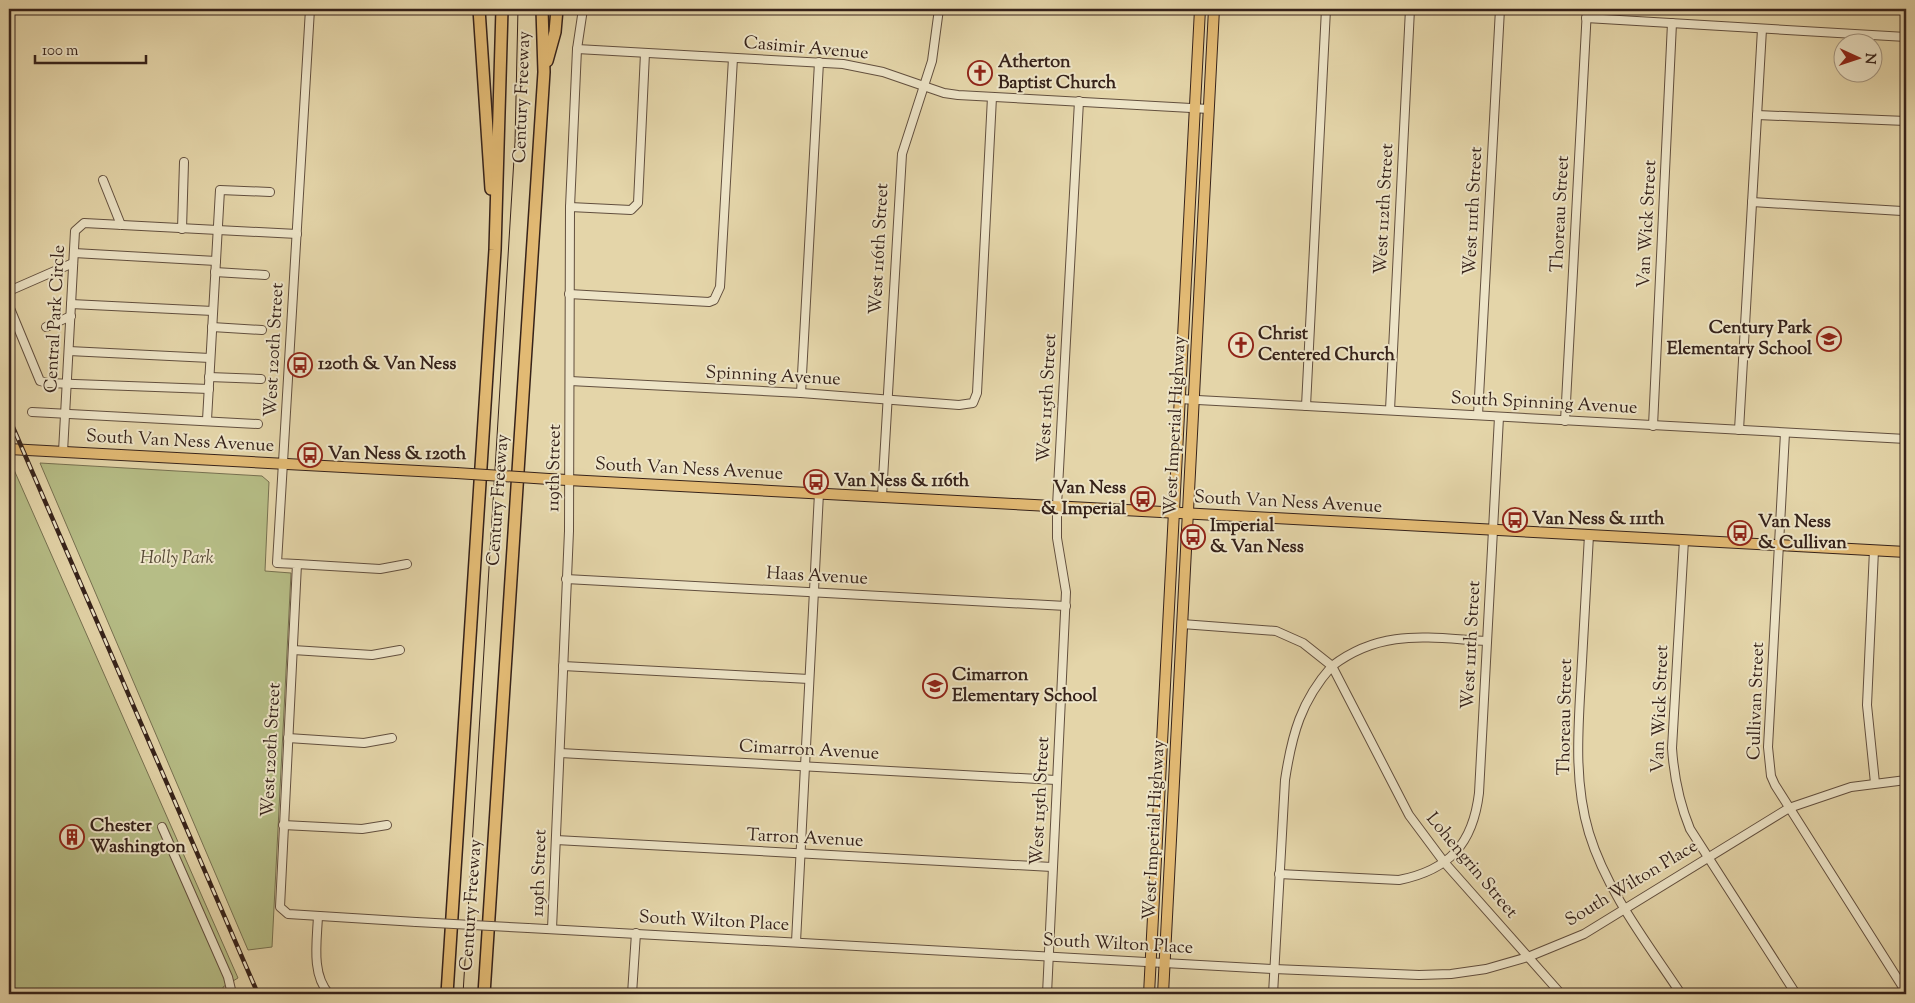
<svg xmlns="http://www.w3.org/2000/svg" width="1915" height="1003" viewBox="0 0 1915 1003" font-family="'Sorts Mill Goudy',serif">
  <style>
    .green { fill: #b6bd86; stroke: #767050 }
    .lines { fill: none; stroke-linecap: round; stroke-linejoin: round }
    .minor-casing { stroke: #624f3e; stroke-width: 10 }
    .major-casing { stroke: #36221a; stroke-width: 12 }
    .highway-casing { stroke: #36221a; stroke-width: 14 }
    .minor { stroke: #ede4c7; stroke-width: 8 }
    .major { stroke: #e2ba74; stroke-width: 10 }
    .highway { stroke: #e2ba74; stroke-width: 11 }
    .tram { stroke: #36221a; stroke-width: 1 }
    .rail-casing { stroke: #36221a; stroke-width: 4.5 }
    .rail { stroke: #ede4c7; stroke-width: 2.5; stroke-dasharray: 8; stroke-linecap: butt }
    .minor-bridge-casing { stroke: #624f3e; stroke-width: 10; stroke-linecap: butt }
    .major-bridge-casing { stroke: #36221a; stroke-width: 12; stroke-linecap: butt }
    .minor-bridge { stroke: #ede4c7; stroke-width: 8 }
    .major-bridge { stroke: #e2ba74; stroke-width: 10 }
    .labels { text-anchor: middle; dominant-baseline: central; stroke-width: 4; stroke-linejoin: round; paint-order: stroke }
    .street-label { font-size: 18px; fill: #36221a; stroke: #ede4c7 }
    .poi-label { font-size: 18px; font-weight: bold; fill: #36221a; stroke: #ede4c7; text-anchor: start }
    .park-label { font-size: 18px; font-style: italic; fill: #564935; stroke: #ede4c7 }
  </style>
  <rect width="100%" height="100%" fill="#e4d5a9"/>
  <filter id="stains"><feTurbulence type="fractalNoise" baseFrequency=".004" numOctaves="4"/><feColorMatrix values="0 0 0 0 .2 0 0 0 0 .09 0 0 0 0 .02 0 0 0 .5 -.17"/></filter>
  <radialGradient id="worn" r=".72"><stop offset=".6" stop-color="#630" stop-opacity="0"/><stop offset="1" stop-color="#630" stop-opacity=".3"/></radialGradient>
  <!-- green -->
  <g class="green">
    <path d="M9 463H11L238 978 223 987 224 994H9Z"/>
    <path d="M40 463 262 476 269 482 265 571 291 573 272 947 248 950Z"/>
  </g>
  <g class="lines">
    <defs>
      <g id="minor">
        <path d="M310 9 277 563 297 564 280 907 288 914 416 922"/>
        <path d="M1586 18 1906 37"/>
        <path d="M577 49 843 64 883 72 944 93 958 95 1209 109"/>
        <path d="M1757 115 1906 121"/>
        <path d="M103 180 121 225"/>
        <path d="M1752 202 1902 211 1906 209"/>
        <path d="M570 207 631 210 638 203 645 53"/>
        <path d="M182 229 184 162"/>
        <path d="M74 253 216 261"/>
        <path d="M215 272 265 275"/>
        <path d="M9 291 73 263"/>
        <path d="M569 294 709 302 714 300 720 287 733 58"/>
        <path d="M71 304 213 311"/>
        <path d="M9 306 40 381 48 383 209 389"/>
        <path d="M46 327 71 316"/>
        <path d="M212 327 262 330"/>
        <path d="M69 351 210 358"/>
        <path d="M209 377 261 379"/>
        <path d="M570 381 801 393 959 405 973 403 977 393 992 97"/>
        <path d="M801 393 819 62"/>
        <path d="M1179 399 1906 439"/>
        <path d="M1306 406 1326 9"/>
        <path d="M1390 410 1410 9"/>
        <path d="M32 412 258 424"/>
        <path d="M1478 415 1500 9"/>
        <path d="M207 420 220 190 270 192"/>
        <path d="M1565 421 1587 9"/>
        <path d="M1653 426 1672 23"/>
        <path d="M1739 430 1762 29"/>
        <path d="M1785 433 1768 747 1771 776 1775 785 1906 992"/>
        <path d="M63 452 75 231 84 223 297 234"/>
        <path d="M882 496 902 154 932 61 939 9"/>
        <path d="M1589 535C1586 583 1584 631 1581 679 1578 731 1574 783 1589 833 1607 892 1648 944 1681 994"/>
        <path d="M1684 540 1672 748C1674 778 1679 802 1690 829L1796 994"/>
        <path d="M1874 550 1867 705 1875 783"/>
        <path d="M297 564 380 569 407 564"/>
        <path d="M566 579 1066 606"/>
        <path d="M1182 624 1276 631 1303 643 1332 666C1382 628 1428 638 1487 641"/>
        <path d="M293 650 372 655 400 650"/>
        <path d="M563 666 809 679"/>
        <path d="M288 738 364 743 392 738"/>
        <path d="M560 753 1056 780"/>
        <path d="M283 825 362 829 387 825"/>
        <path d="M162 827 228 977 232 994"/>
        <path d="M556 840 1052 867"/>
        <path d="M1279 874 1399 880C1450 870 1473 843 1479 793L1499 417"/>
        <path d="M318 916C317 941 311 974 329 994"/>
        <path d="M528 928 1274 969 1419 975 1451 974 1486 969 1528 957 1584 934 1789 808 1851 787 1906 780"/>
        <path d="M552 929 569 531 570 207 577 49 583 9"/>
        <path d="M796 942 819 493"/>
        <path d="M632 994 636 933"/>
        <path d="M1047 994 1066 592 1057 538V506L1079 101"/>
        <path d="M1273 994 1285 780C1292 734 1301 701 1332 666L1409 815 1444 862 1561 994"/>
      </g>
      <g id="major">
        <path d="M9 449 456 473"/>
        <path d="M549 479 1906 552"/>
        <path d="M1149 994 1200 9"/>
        <path d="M1163 994 1214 9"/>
      </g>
      <g id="highway">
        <path d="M479 9 491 189"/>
        <path d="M547 61 555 32 557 9"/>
        <path d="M447 994 495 250 502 9"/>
        <path d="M484 994 544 72 542 9"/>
      </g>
    </defs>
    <!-- minor casing -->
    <use href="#minor" class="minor-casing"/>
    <!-- major casing -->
    <use href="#major" class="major-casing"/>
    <!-- highway casing -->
    <use href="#highway" class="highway-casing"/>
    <!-- minor -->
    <use href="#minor" class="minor"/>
    <!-- major -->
    <use href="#major" class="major"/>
    <!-- highway -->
    <use href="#highway" class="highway"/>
    <!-- tram -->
    <path class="tram" d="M463 994 515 142 518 9"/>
    <defs>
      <path id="rail" d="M9 418 258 994"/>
    </defs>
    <!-- rail casing -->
    <use href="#rail" class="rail-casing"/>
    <!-- rail -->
    <use href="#rail" class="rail"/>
    <defs>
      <path id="minor-bridge" d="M416 922 528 928"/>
      <path id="major-bridge" d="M456 473 549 479"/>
    </defs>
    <!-- minor-bridge casing -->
    <use href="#minor-bridge" class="minor-bridge-casing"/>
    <!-- major-bridge casing -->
    <use href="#major-bridge" class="major-bridge-casing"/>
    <!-- minor-bridge -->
    <use href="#minor-bridge" class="minor-bridge"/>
    <!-- major-bridge -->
    <use href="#major-bridge" class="major-bridge"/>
  </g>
  <!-- icons -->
  <defs>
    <symbol id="church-ring" viewBox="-11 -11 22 22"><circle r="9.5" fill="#ede4c7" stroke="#8f2418" stroke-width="1.5"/><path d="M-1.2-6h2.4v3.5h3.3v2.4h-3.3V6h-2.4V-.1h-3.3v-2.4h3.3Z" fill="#8f2418"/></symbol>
    <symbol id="school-ring" viewBox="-11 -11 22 22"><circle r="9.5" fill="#ede4c7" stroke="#8f2418" stroke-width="1.5"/><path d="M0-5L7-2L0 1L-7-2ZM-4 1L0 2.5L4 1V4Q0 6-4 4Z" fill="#8f2418"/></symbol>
    <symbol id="bus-ring" viewBox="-11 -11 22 22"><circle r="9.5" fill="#ede4c7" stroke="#8f2418" stroke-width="1.5"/><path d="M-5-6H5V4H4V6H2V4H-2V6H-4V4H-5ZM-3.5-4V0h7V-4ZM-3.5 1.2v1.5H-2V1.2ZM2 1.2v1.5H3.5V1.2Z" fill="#8f2418"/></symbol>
    <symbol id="building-ring" viewBox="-11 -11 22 22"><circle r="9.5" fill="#ede4c7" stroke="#8f2418" stroke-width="1.5"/><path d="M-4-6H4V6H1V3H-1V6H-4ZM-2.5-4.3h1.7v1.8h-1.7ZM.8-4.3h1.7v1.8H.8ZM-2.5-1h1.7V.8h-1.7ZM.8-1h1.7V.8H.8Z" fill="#8f2418"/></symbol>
  </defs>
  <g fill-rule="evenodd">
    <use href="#church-ring" x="966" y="59" width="28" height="28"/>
    <use href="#school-ring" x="1815" y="325" width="28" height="28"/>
    <use href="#church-ring" x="1227" y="331" width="28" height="28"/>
    <use href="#bus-ring" x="286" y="351" width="28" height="28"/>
    <use href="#bus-ring" x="296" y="441" width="28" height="28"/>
    <use href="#bus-ring" x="802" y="468" width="28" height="28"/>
    <use href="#bus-ring" x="1129" y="485" width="28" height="28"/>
    <use href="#bus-ring" x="1501" y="506" width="28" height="28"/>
    <use href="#bus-ring" x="1726" y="519" width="28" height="28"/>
    <use href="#bus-ring" x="1179" y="523" width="28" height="28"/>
    <use href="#school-ring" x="921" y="672" width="28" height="28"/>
    <use href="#building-ring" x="58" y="823" width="28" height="28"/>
  </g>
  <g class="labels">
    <!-- street labels -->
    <g class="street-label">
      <text transform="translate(806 49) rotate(5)">Casimir Avenue</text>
      <text transform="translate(523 97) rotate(-88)">Century Freeway</text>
      <text transform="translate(1385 209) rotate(-87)">West 112th Street</text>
      <text transform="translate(1474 211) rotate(-87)">West 111th Street</text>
      <text transform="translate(1561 214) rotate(-87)">Thoreau Street</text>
      <text transform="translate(1648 224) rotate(-87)">Van Wick Street</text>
      <text transform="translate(880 249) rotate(-87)">West 116th Street</text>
      <text transform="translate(56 319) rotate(-87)">Central Park Circle</text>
      <text transform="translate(275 350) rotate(-87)">West 120th Street</text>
      <text transform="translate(773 377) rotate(3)">Spinning Avenue</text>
      <text transform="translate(1048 398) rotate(-87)">West 115th Street</text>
      <text transform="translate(1544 404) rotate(3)">South Spinning Avenue</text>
      <text transform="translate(1176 426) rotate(-87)">West Imperial Highway</text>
      <text transform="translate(180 442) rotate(3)">South Van Ness Avenue</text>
      <text transform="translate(555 468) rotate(-89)">119th Street</text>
      <text transform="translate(689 470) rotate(3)">South Van Ness Avenue</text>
      <text transform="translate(499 500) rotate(-86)">Century Freeway</text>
      <text transform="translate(1288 503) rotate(3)">South Van Ness Avenue</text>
      <text transform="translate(817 577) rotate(3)">Haas Avenue</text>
      <text transform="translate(1472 645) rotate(-87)">West 111th Street</text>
      <text transform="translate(1757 701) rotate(-88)">Cullivan Street</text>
      <text transform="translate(1661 709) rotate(-88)">Van Wick Street</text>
      <text transform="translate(1566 717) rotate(-89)">Thoreau Street</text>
      <text transform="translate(272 750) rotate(-87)">West 120th Street</text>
      <text transform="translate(809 751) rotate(3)">Cimarron Avenue</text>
      <text transform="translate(1041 801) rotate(-87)">West 115th Street</text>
      <text transform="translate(1155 830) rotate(-87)">West Imperial Highway</text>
      <text transform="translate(805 839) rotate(3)">Tarron Avenue</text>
      <text transform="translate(1471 866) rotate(50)">Lohengrin Street</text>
      <text transform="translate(540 873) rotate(-88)">119th Street</text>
      <text transform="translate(1632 884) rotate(-31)">South Wilton Place</text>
      <text transform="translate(472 905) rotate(-86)">Century Freeway</text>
      <text transform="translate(714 922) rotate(3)">South Wilton Place</text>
      <text transform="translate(1118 945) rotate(3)">South Wilton Place</text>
    </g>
    <!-- poi labels -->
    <g class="poi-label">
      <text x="998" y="63">Atherton<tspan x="998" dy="21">Baptist Church</tspan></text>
      <text x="1812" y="329" text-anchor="end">Century Park<tspan x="1812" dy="21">Elementary School</tspan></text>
      <text x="1258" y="335">Christ<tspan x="1258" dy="21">Centered Church</tspan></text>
      <text x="318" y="365">120th &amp; Van Ness</text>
      <text x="328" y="455">Van Ness &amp; 120th</text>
      <text x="834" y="482">Van Ness &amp; 116th</text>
      <text x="1126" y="489" text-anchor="end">Van Ness<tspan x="1126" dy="21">&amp; Imperial</tspan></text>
      <text x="1532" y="520">Van Ness &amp; 111th</text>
      <text x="1758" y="523">Van Ness<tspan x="1758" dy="21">&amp; Cullivan</tspan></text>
      <text x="1210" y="527">Imperial<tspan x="1210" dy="21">&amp; Van Ness</tspan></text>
      <text x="952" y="676">Cimarron<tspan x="952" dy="21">Elementary School</tspan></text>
      <text x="90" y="827">Chester<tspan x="90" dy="21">Washington</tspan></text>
    </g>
    <!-- park labels -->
    <g class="park-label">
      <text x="177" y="559">Holly Park</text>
    </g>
  </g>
  <!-- margin -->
  <rect width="1915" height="1003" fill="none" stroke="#e4d5a9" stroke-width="30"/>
  <rect x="10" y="10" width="1895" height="983" fill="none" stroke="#36221a" stroke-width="2.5"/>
  <rect x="15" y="15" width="1885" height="973" fill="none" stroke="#36221a"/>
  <!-- north arrow -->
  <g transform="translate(1858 58) rotate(93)"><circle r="24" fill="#ede4c7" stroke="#a49682"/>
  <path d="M0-4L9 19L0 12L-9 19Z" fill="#8f2418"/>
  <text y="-8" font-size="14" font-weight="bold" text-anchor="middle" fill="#36221a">N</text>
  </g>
  <!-- scale -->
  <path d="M35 55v8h111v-8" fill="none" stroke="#36221a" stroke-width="2.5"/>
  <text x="42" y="55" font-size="15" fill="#36221a" stroke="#ede4c7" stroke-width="4" paint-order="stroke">100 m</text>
  <rect width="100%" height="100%" filter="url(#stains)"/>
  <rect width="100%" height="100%" fill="url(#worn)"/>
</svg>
